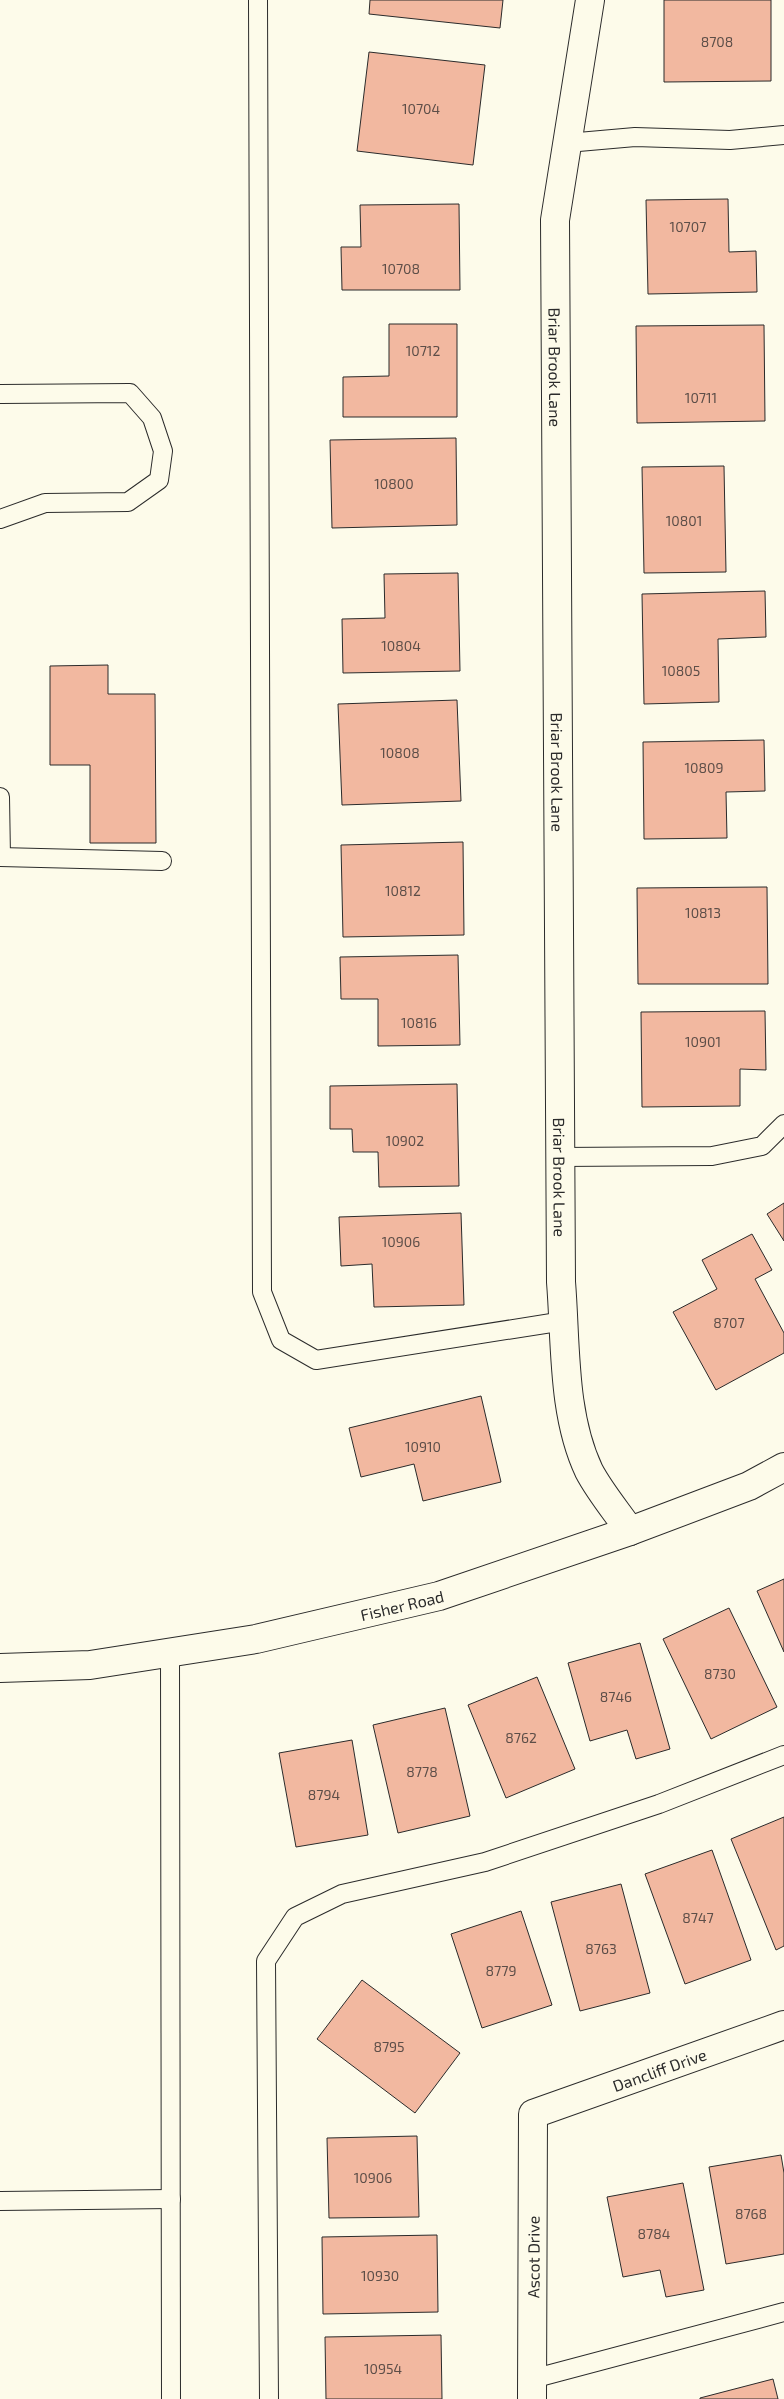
<svg xmlns="http://www.w3.org/2000/svg" width="784" height="2399" viewBox="0 0 784 2399" font-family="'Exo 2',sans-serif">
  <style>
    .building { fill: #f2b8a0; stroke: #2b2b2b }
    .lines { fill: none; stroke-linecap: round; stroke-linejoin: round }
    .lane-casing { stroke: #2b2b2b; stroke-width: 20 }
    .street-casing { stroke: #2b2b2b; stroke-width: 30 }
    .secondary-casing { stroke: #2b2b2b; stroke-width: 30 }
    .lane { stroke: #fdfbea; stroke-width: 18 }
    .street { stroke: #fdfbea; stroke-width: 28 }
    .secondary { stroke: #fdfbea; stroke-width: 28 }
    .labels { text-anchor: middle; dominant-baseline: central; stroke-width: 4; stroke-linejoin: round; paint-order: stroke }
    .number-label { font-size: 14px; fill: #5d4e48 }
    .street-label { font-size: 16px; fill: #2b2b2b; stroke: #fdfbea }
  </style>
  <rect width="100%" height="100%" fill="#fdfbea"/>
  <!-- building -->
  <g class="building">
    <path d="M370 0H503L500 28 369 14Z"/>
    <path d="M664 0H771V81L664 82Z"/>
    <path d="M369 52 485 65 473 165 357 151Z"/>
    <path d="M728 199 729 252 756 251 757 292 648 294 646 200Z"/>
    <path d="M459 204 460 290H342L341 247H361L360 205Z"/>
    <path d="M389 324H457V417H343V377L389 376Z"/>
    <path d="M764 325 765 421 637 423 636 326Z"/>
    <path d="M456 438 457 525 332 528 330 440Z"/>
    <path d="M724 466 726 572 644 573 642 467Z"/>
    <path d="M458 573 460 671 343 673 342 619 385 618 384 574Z"/>
    <path d="M765 591 766 637 718 639 719 702 644 704 642 594Z"/>
    <path d="M108 665V694H155L156 843H90V765H50V666Z"/>
    <path d="M457 700 461 801 342 805 338 704Z"/>
    <path d="M764 740 765 791 726 792 727 838 644 839 643 742Z"/>
    <path d="M463 842 464 935 343 937 341 845Z"/>
    <path d="M767 887 768 984H638L637 888Z"/>
    <path d="M458 955 460 1045 378 1046V999H341L340 957Z"/>
    <path d="M765 1011 766 1070 740 1069V1106L642 1107 641 1012Z"/>
    <path d="M457 1084 459 1186 379 1187 378 1152H353L352 1129H330V1086Z"/>
    <path d="M784 1203V1241L767 1214Z"/>
    <path d="M461 1213 464 1305 374 1307 372 1264 341 1266 339 1217Z"/>
    <path d="M752 1234 772 1270 755 1279 784 1333V1353L716 1390 673 1312 717 1289 702 1260Z"/>
    <path d="M481 1396 501 1482 423 1501 414 1464 361 1477 349 1428Z"/>
    <path d="M784 1579V1652L757 1591Z"/>
    <path d="M729 1608 777 1707 711 1739 663 1639Z"/>
    <path d="M640 1643 670 1749 636 1759 627 1730 590 1741 568 1663Z"/>
    <path d="M537 1677 575 1769 506 1798 468 1705Z"/>
    <path d="M445 1708 470 1816 398 1833 373 1725Z"/>
    <path d="M352 1740 368 1835 296 1847 279 1753Z"/>
    <path d="M784 1817V1946L776 1950 731 1839Z"/>
    <path d="M712 1850 751 1960 685 1984 645 1874Z"/>
    <path d="M621 1884 650 1993 580 2011 551 1902Z"/>
    <path d="M521 1911 552 2005 482 2028 451 1934Z"/>
    <path d="M362 1980 460 2053 415 2113 317 2039Z"/>
    <path d="M417 2136 419 2217 329 2218 327 2138Z"/>
    <path d="M781 2155 784 2173V2254L726 2264 709 2167Z"/>
    <path d="M683 2183 704 2290 666 2297 660 2270 623 2277 607 2197Z"/>
    <path d="M437 2235 438 2312 323 2314 322 2237Z"/>
    <path d="M441 2335 442 2399H326L325 2337Z"/>
    <path d="M773 2379 778 2399H700V2398Z"/>
  </g>
  <g class="lines">
    <defs>
      <g id="lane">
        <path d="M258 0 262 1292 281 1340 316 1360 564 1321"/>
        <path d="M567 143 635 137 730 140 784 135"/>
        <path d="M0 394 130 393 152 418 163 451 159 480 128 502 45 503 0 519"/>
        <path d="M0 797 1 857"/>
        <path d="M0 857 162 861"/>
        <path d="M559 1157 712 1156 762 1146 784 1124"/>
        <path d="M170 1652 171 2399"/>
        <path d="M0 2201 171 2199"/>
        <path d="M532 2379 784 2312"/>
        <path d="M269 2399 266 1961 295 1917 342 1894 485 1862 659 1804 784 1755"/>
      </g>
      <g id="street">
        <path id="s1" d="M590 0 555 220 561 1282C566 1343 562 1414 589 1471 600 1492 617 1512 630 1531"/>
        <path id="s2" d="M532 2399 533 2114 784 2025"/>
      </g>
      <g id="secondary">
        <path id="s3" d="M0 1668 90 1665 256 1639 439 1596 630 1531 749 1486 784 1467"/>
      </g>
    </defs>
    <!-- lane casing -->
    <use href="#lane" class="lane-casing"/>
    <!-- street casing -->
    <use href="#street" class="street-casing"/>
    <!-- secondary casing -->
    <use href="#secondary" class="secondary-casing"/>
    <!-- lane -->
    <use href="#lane" class="lane"/>
    <!-- street -->
    <use href="#street" class="street"/>
    <!-- secondary -->
    <use href="#secondary" class="secondary"/>
  </g>
  <g class="labels">
    <!-- number labels -->
    <g class="number-label">
      <text x="717" y="41">8708</text>
      <text x="421" y="108">10704</text>
      <text x="688" y="226">10707</text>
      <text x="401" y="268">10708</text>
      <text x="423" y="350">10712</text>
      <text x="701" y="397">10711</text>
      <text x="394" y="483">10800</text>
      <text x="684" y="520">10801</text>
      <text x="401" y="645">10804</text>
      <text x="681" y="670">10805</text>
      <text x="400" y="752">10808</text>
      <text x="704" y="767">10809</text>
      <text x="403" y="890">10812</text>
      <text x="703" y="912">10813</text>
      <text x="419" y="1022">10816</text>
      <text x="703" y="1041">10901</text>
      <text x="405" y="1140">10902</text>
      <text x="401" y="1241">10906</text>
      <text x="729" y="1322">8707</text>
      <text x="423" y="1446">10910</text>
      <text x="720" y="1673">8730</text>
      <text x="616" y="1696">8746</text>
      <text x="521" y="1737">8762</text>
      <text x="422" y="1771">8778</text>
      <text x="324" y="1794">8794</text>
      <text x="698" y="1917">8747</text>
      <text x="601" y="1948">8763</text>
      <text x="501" y="1970">8779</text>
      <text x="389" y="2046">8795</text>
      <text x="373" y="2177">10906</text>
      <text x="751" y="2213">8768</text>
      <text x="654" y="2233">8784</text>
      <text x="380" y="2275">10930</text>
      <text x="383" y="2368">10954</text>
    </g>
    <!-- street labels -->
    <g class="street-label">
      <text stroke="none"><textPath href="#s1" startOffset="370">Briar Brook Lane</textPath></text>
      <text stroke="none"><textPath href="#s1" startOffset="775">Briar Brook Lane</textPath></text>
      <text stroke="none"><textPath href="#s1" startOffset="1180">Briar Brook Lane</textPath></text>
      <text stroke="none"><textPath href="#s3" startOffset="408">Fisher Road</textPath></text>
      <text stroke="none"><textPath href="#s2" startOffset="419">Dancliff Drive</textPath></text>
      <text stroke="none"><textPath href="#s2" startOffset="142">Ascot Drive</textPath></text>
    </g>
  </g>
</svg>
